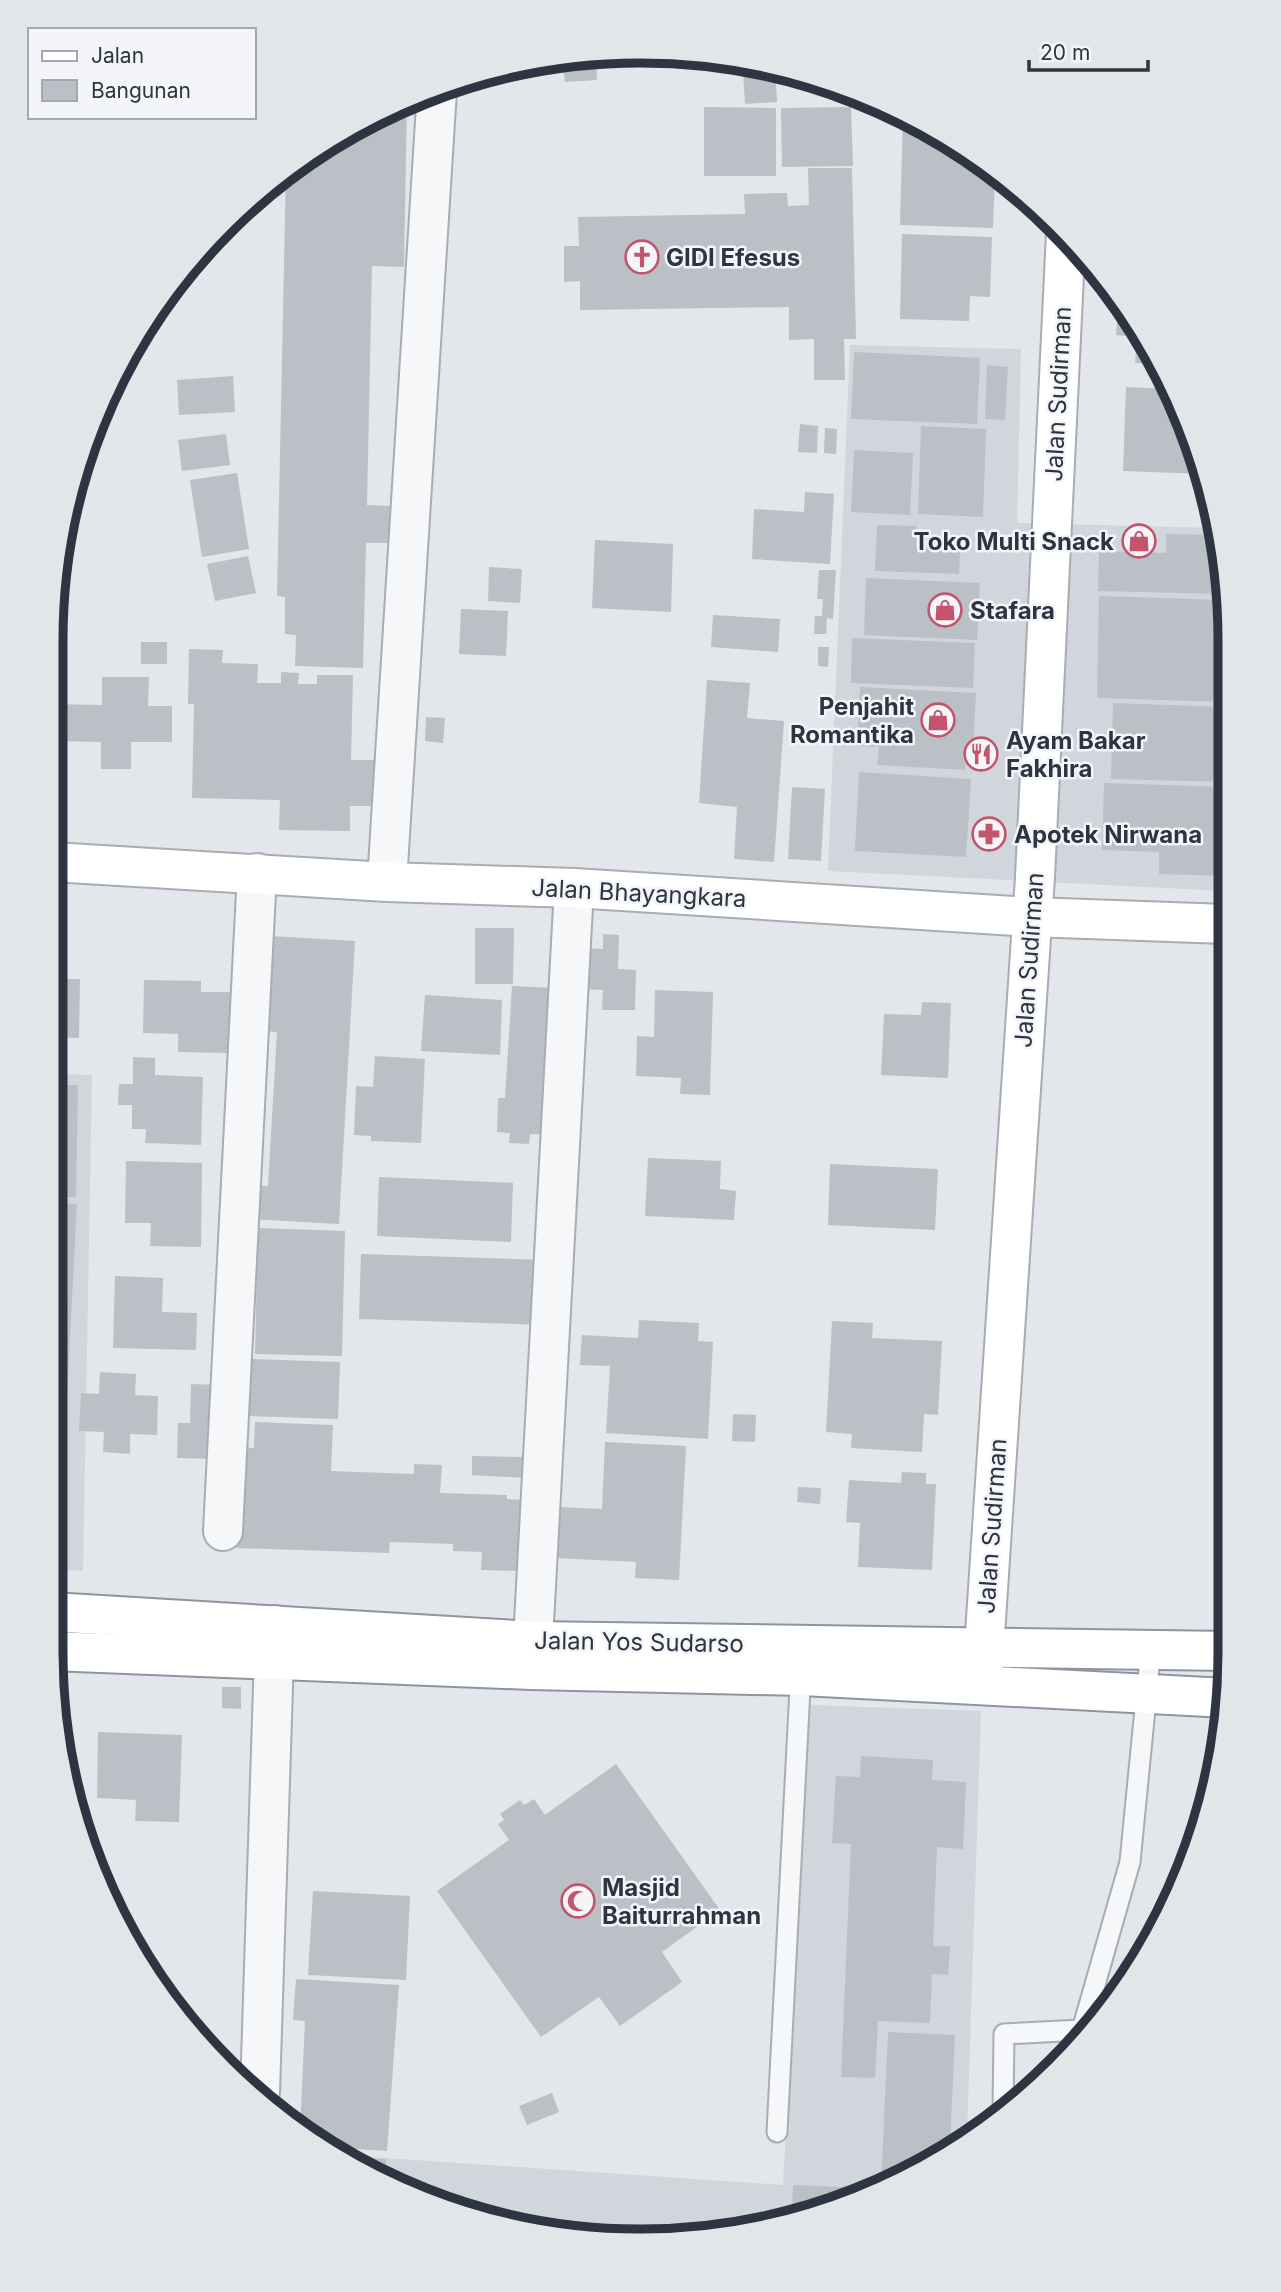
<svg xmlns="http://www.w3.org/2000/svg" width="1281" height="2292" viewBox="0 0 1281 2292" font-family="Inter,sans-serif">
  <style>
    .built { fill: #d1d6dc }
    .building { fill: #bbc0c6 }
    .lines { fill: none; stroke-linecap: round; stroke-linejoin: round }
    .service-casing { stroke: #a8adb4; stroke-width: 23 }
    .minor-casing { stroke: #a8adb4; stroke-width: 42 }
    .secondary-casing { stroke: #a8adb4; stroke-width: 42 }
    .trunk-casing { stroke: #8c95a0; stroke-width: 42 }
    .service { stroke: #f6f7f9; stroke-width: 19 }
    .minor { stroke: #f6f7f9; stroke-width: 38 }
    .secondary { stroke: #fff; stroke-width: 38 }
    .trunk { stroke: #fff; stroke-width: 38 }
    .labels { text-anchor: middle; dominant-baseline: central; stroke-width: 5; stroke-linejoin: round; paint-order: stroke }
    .poi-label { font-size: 24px; font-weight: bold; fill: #2c3541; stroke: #f3f5f8; text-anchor: start }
    .street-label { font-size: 24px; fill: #2c3541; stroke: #f3f5f8 }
    .rim { fill: none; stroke: #2c3541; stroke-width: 9 }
  </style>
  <rect width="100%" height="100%" fill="#e3e6ea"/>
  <!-- built -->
  <g class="built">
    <path d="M850 345 1021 349 1017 523 1217 528 1225 564 1226 891 828 871Z"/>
    <path d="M51 1074 92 1075 83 1571 51 1569Z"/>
    <path d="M810 1705 981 1711 967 2134 866 2197 679 2240 487 2221 342 2155 783 2185Z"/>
  </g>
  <!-- building -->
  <g class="building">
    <path d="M602 52 694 55 695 64 637 66 636 57 597 58V53Z"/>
    <path d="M590 54 591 59H596L597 80 565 82 562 59Z"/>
    <path d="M775 71 777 102 745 104 743 73Z"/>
    <path d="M407 101 404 267 372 266 367 505 390 506 389 543H366L363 668 295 666 296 635 285 634V597L277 596 286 170 380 111Z"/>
    <path d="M704 107 776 108V176H704Z"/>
    <path d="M851 107 853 166 782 167 781 108Z"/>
    <path d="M903 115 936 130 995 175 993 228 900 225Z"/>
    <path d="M808 168H852L856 339H844L845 380H814V339L789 340V307L580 310V281L564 282V246H579L578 217 745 214 744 194 787 193 788 206 809 205Z"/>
    <path d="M902 234 992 237 990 297 970 296 969 321 900 319Z"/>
    <path d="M1119 300 1131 313 1156 364 1135 363 1137 337 1116 335Z"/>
    <path d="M854 352 980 358 977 424 851 419Z"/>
    <path d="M987 365 1008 367 1005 420 985 419Z"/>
    <path d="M233 376 235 412 179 415 177 380Z"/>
    <path d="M1126 387 1169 389 1181 414 1180 428 1188 429 1199 451 1204 474 1123 471Z"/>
    <path d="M800 424 818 426 817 453 798 452Z"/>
    <path d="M921 426 986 429 983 517 918 514Z"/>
    <path d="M825 428 837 429 836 454 824 453Z"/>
    <path d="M226 434 230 465 182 471 178 440Z"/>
    <path d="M854 450 913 453 910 515 851 512Z"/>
    <path d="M237 473 249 549 202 557 190 480Z"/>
    <path d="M805 492 834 494 830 564 752 559 754 509 804 512Z"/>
    <path d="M877 525 917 526 916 548 960 551 959 574 875 571Z"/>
    <path d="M1166 534 1219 535 1225 564V594L1098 591 1099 551 1166 553Z"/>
    <path d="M595 540 673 544 671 612 592 608Z"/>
    <path d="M248 556 256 593 215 601 207 564Z"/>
    <path d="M489 567 522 569 520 603 488 601Z"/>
    <path d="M819 570H836L833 619 827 618 826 634H814L815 616H822L823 599H817Z"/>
    <path d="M866 578 980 583 977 640 864 635Z"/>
    <path d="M1099 596 1225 600 1226 702 1097 698Z"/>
    <path d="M461 609 508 611 506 656 459 654Z"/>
    <path d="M713 615 780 619 778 652 711 647Z"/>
    <path d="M852 638 975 643 973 688 851 683Z"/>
    <rect x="141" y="642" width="26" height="22"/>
    <path d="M818 647H829L828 667 818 666Z"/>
    <path d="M189 649 223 650 222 663 258 664 257 683H281V672L299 673 298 684H317V675H353L351 760H375L374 806H350V831L279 830 280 800 192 798 194 704H188Z"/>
    <path d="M102 677H149L148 706H172V742H131V769H101V742L52 741V704L102 705Z"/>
    <path d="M707 680 750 683 747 718 784 721 774 862 734 859 737 807 699 803Z"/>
    <path d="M860 687 976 693 973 752H966L965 770 877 765 879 747 857 746Z"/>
    <path d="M1113 703 1226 707V782L1111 779Z"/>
    <path d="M426 717 445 718 443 743 425 741Z"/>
    <path d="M859 772 971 779 966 857 855 851Z"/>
    <path d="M1104 783 1226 787V876L1159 874V852L1102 850Z"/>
    <path d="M792 787 825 789 821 861 788 859Z"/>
    <path d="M475 928H514L513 984H475Z"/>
    <path d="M603 934 619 935 618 969 636 970 635 1010H602L603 990 585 989 587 948 603 949Z"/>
    <path d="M270 936 355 941 339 1224 249 1219 251 1185 268 1186 277 1032 265 1031Z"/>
    <path d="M52 979H80L79 1038 51 1037Z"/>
    <path d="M144 980 201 981V992H232L231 1053 178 1052V1034L143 1033Z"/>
    <path d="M512 986 558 988 550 1135 530 1134 529 1144 509 1143 510 1133 497 1132 498 1098H505Z"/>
    <path d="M655 990 713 992 710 1095 680 1094 681 1078 636 1076 637 1036 654 1037Z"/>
    <path d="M425 995 502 1000 500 1055 421 1051Z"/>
    <path d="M922 1002 951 1003 948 1078 881 1075 884 1014 921 1015Z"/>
    <path d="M375 1056 425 1059 421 1143 371 1141V1136L354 1135 356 1086 373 1087Z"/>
    <path d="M133 1057 155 1058V1075L203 1077 201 1145 145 1143 146 1129H132V1105H118L119 1084H133Z"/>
    <path d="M51 1085H78L76 1197H51Z"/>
    <path d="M648 1158 721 1161 720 1189 736 1191 734 1220 645 1216Z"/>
    <path d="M126 1161 202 1163 201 1247 150 1246 151 1223H125Z"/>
    <path d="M830 1164 938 1169 935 1230 828 1225Z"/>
    <path d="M379 1177 513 1183 511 1242 377 1236Z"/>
    <path d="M51 1203 77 1204 60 1526H51Z"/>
    <path d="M258 1228 345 1231 342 1356 255 1354Z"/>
    <path d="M361 1254 548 1260 545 1325 359 1319Z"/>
    <path d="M115 1276 163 1278 162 1312 197 1313 196 1350 113 1348Z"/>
    <path d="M639 1320 699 1323 698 1341 713 1342 708 1439 606 1433 610 1366 580 1365 582 1335 638 1338Z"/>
    <path d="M832 1321 873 1323 872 1338 942 1341 938 1415 924 1414 922 1452 851 1448 852 1434 826 1432Z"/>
    <path d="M251 1359 340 1362 338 1419 249 1416Z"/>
    <path d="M100 1372 136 1374 135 1395 158 1396 157 1435 130 1434V1454L103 1452 104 1432 79 1431 81 1393 99 1394Z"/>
    <path d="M191 1384 219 1385 217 1459 177 1458 178 1423H190Z"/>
    <path d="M733 1414 756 1415 755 1442 732 1441Z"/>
    <path d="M255 1422 333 1425 331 1471 414 1474V1464L442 1465 440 1493 507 1495V1499L521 1500 519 1571 481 1570 482 1552 453 1551V1544L390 1542 389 1553 237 1548 240 1447 254 1448Z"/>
    <path d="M605 1442 686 1446 679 1580 635 1578 636 1562 555 1558 557 1507 602 1509Z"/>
    <path d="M472 1456 526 1457 525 1478 472 1475Z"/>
    <path d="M902 1472 926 1473V1484H936L932 1570 858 1567 860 1523 846 1522 849 1480 901 1483Z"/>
    <path d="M798 1487 821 1488 820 1504 797 1502Z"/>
    <path d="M222 1687H241V1709L222 1708Z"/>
    <path d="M98 1732 182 1735 179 1822 135 1821 136 1800 97 1798Z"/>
    <path d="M861 1756 933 1760 932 1780 966 1782 963 1849 937 1847 933 1946H950L948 1975 932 1974 930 2023 878 2021 875 2078 841 2077 851 1844 832 1843 836 1776 860 1777Z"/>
    <path d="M616 1764 720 1910 662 1952 682 1982 620 2026 599 1997 541 2037 437 1891 509 1840 498 1824 504 1820 500 1814 520 1800 524 1805 534 1799 545 1815Z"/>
    <path d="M313 1891 410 1896 406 1980 308 1975Z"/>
    <path d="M296 1979 399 1985 387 2151 325 2147 313 2142 300 2130 305 2021 293 2020Z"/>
    <path d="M888 2032 955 2035 950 2144 881 2187Z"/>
    <path d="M552 2093 559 2112 527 2125 519 2106Z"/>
    <path d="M348 2158 386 2159 385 2175Z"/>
    <path d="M793 2185 863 2188V2197L792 2214Z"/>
  </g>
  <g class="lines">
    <defs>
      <g id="service">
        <path d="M1082 2030 1130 1862 1151 1648"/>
        <path d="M1003 2111 1004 2034 1081 2030"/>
        <path d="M777 2132 801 1669"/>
      </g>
      <g id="minor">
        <path d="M387 882 437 90"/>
        <path d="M223 1531 257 873"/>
        <path d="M533 1641 574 888"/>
        <path d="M260 2092 275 1625"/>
      </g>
      <g id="secondary">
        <path d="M52 862 387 882 574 888 1031 917 1226 924"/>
        <path d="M982 1680 1035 877 1066 233"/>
      </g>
      <g id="trunk">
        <path d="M51 1612 533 1641 1229 1651"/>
        <path d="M51 1651 531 1670 802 1676 1227 1698"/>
      </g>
    </defs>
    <!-- service casing -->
    <use href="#service" class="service-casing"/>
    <!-- minor casing -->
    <use href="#minor" class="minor-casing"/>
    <!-- secondary casing -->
    <use href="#secondary" class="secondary-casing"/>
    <!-- trunk casing -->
    <use href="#trunk" class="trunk-casing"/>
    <!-- service -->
    <use href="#service" class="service"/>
    <!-- minor -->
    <use href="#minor" class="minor"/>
    <!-- secondary -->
    <use href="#secondary" class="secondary"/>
    <!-- trunk -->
    <use href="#trunk" class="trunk"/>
  </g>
  <!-- icons -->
  <defs>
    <symbol id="church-ring" viewBox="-11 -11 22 22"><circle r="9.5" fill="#f3f5f8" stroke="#c4546c" stroke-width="1.5"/><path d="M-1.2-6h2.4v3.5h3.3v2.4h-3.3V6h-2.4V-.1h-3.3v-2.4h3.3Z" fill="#c4546c"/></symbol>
    <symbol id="shop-ring" viewBox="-11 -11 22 22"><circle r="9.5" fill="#f3f5f8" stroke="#c4546c" stroke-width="1.5"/><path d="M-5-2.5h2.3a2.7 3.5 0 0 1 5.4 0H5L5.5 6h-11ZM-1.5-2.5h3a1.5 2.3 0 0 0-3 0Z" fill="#c4546c"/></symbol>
    <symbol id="restaurant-ring" viewBox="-11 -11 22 22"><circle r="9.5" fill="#f3f5f8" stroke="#c4546c" stroke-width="1.5"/><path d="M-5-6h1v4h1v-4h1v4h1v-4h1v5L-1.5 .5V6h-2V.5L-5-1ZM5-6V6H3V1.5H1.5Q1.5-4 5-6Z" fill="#c4546c"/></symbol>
    <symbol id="pharmacy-ring" viewBox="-11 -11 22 22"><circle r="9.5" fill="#f3f5f8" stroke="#c4546c" stroke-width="1.5"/><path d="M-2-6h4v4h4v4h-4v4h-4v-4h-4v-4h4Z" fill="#c4546c"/></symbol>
    <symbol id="mosque-ring" viewBox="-11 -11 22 22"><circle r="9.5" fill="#f3f5f8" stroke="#c4546c" stroke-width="1.5"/><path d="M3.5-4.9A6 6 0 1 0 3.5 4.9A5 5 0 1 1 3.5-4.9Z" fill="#c4546c"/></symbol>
  </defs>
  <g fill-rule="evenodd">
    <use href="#church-ring" x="623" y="238" width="38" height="38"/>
    <use href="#shop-ring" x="1120" y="522" width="38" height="38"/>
    <use href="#shop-ring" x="926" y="591" width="38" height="38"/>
    <use href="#shop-ring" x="919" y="701" width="38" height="38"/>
    <use href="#restaurant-ring" x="962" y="735" width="38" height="38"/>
    <use href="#pharmacy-ring" x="970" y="815" width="38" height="38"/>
    <use href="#mosque-ring" x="559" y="1882" width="38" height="38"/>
  </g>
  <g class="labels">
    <!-- poi labels -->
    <g class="poi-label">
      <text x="666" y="257">GIDI Efesus</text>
      <text x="1114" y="541" text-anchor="end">Toko Multi Snack</text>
      <text x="970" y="610">Stafara</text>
      <text x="914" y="706" text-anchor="end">Penjahit<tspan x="914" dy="28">Romantika</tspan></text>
      <text x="1006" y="740">Ayam Bakar<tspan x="1006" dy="28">Fakhira</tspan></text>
      <text x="1014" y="834">Apotek Nirwana</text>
      <text x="602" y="1887">Masjid<tspan x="602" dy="28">Baiturrahman</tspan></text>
    </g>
    <!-- street labels -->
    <g class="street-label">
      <text transform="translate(1058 394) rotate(-87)">Jalan Sudirman</text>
      <text transform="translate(639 893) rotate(3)">Jalan Bhayangkara</text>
      <text transform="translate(1029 960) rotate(-86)">Jalan Sudirman</text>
      <text transform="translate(992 1526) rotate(-86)">Jalan Sudirman</text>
      <text transform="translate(639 1642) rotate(1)">Jalan Yos Sudarso</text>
    </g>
  </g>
  <!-- crop -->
  <path d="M0 0H1281V2292H0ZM640 63H641A577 577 0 0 1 1218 640V1652A577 577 0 0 1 641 2229H640A577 577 0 0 1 63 1652V640A577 577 0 0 1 640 63Z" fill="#e3e6e9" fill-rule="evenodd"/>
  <path class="rim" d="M640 63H641A577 577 0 0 1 1218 640V1652A577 577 0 0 1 641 2229H640A577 577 0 0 1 63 1652V640A577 577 0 0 1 640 63Z"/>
  <!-- legend -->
  <rect x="28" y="28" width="228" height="91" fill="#f3f5f8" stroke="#a3a8af" stroke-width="2"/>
  <rect x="42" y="51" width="35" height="10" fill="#ffffff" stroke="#a3a8af" stroke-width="2"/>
  <text x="91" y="63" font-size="21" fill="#2c3541">Jalan</text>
  <rect x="42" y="80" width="35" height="21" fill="#bbc0c6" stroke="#a3a8af" stroke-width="2"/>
  <text x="91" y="98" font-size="21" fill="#2c3541">Bangunan</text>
  <!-- scale -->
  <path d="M1029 60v10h119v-10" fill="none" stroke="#2c3541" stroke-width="3.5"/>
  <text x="1040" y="60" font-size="21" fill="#2c3541" stroke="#f3f5f8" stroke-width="5" paint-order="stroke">20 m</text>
</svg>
